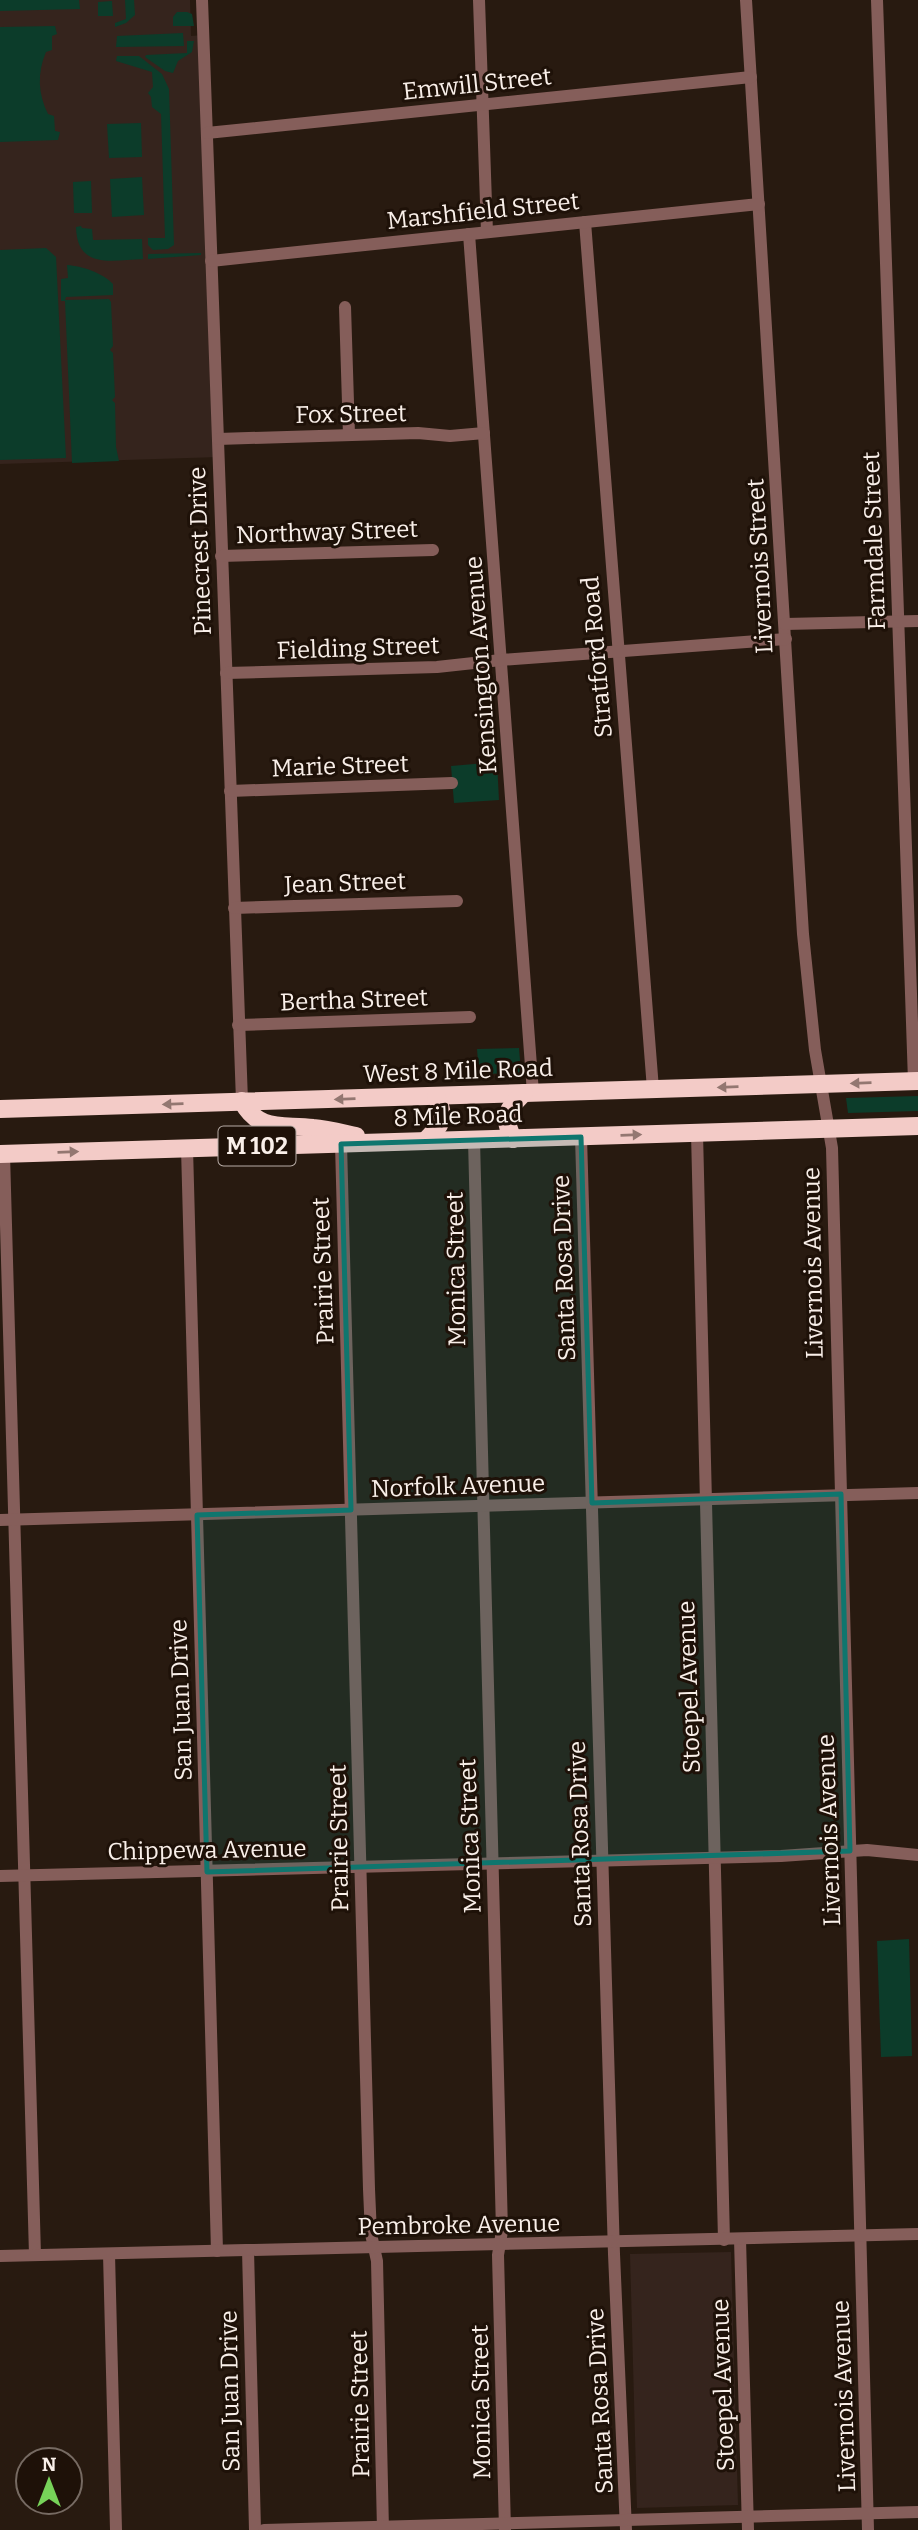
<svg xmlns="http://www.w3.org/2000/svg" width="918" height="2530" viewBox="0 0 918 2530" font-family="Bitter,serif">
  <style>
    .education { fill: #35241d }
    .green { fill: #0c3c2a }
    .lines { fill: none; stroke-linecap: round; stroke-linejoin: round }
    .minor { stroke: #855e5a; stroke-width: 12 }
    .highway { stroke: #f3cbc7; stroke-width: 18 }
    .oneway { fill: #937771 }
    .marked { fill: #0f766e; fill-opacity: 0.2; stroke: #0f766e; stroke-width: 5; stroke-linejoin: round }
    .labels { text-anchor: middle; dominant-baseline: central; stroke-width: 6; stroke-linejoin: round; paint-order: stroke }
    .shield { fill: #1e1108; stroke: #b7aca6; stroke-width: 2 }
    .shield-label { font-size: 23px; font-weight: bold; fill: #f9efe9 }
    .street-label { font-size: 24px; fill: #f9efe9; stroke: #1e1108 }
  </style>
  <rect width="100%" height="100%" fill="#281a10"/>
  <!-- education -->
  <g class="education">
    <path d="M0 0H190L191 36 204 35 219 457 0 464Z"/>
    <path d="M731 2252 738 2505 637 2508 630 2254Z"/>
  </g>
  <!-- green -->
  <g class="green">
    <path d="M0 0H79L80 9 0 11Z"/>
    <path d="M125 0H134L135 15 126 23 115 27V23L126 19Z"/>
    <path d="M112 1 113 16H98V2Z"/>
    <path d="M177 12H187L192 14 194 26H173V17Z"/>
    <path d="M55 26 57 34 52 36V50L46 52C37 73 38 94 48 114L54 116 55 131 60 132 58 140 0 142V27Z"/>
    <path d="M183 33 184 46 116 47 117 36Z"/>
    <path d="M187 41H194L192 52 178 61 173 73 165 71 145 57 146 55 187 53Z"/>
    <path d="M117 56H139L162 74 169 89 174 245 168 249 153 250 148 245V238H165L161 114 152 107 151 97 148 93 153 87 152 72 116 61Z"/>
    <path d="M141 123 142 157 109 158 107 124Z"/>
    <path d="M142 177 144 215 112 217 110 179Z"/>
    <path d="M91 181 92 213H74L73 182Z"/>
    <path d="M81 226 82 228 92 229 93 240 142 239 143 259C112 260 77 270 76 227Z"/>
    <path d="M46 248 56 257 66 458 0 460V250Z"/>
    <path d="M201 253V255L148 259V254Z"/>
    <path d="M67 265C82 266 103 273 113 284V295L66 297 65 300 109 299 111 302 113 346 110 350 113 353 115 397 112 400 115 403 116 447 119 461 72 463 65 301H61V279L68 278Z"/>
    <path d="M497 762 499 800 454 803 451 766Z"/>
    <path d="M519 1048 521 1073 479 1074 477 1049Z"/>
    <path d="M918 1096V1111L848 1113 846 1098Z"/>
    <path d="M909 1939 912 2056 881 2057 877 1941Z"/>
  </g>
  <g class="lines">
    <!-- minor -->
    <g class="minor">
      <path d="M202 0 242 1101"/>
      <path d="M479 0 487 232"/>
      <path d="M746 0 803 934 815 1050 832 1148 868 2530"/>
      <path d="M877 0 914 1081"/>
      <path d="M207 133 751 77"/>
      <path d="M585 222 653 1089"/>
      <path d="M469 234 533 1093"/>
      <path d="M211 261 759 204"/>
      <path d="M345 307 349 435"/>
      <path d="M218 439 418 433 450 436 484 433"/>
      <path d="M221 556 433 550"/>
      <path d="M785 624 918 621"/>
      <path d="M226 673 437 667 501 660 786 639"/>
      <path d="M230 791 452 783"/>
      <path d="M234 908 457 901"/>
      <path d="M238 1025 470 1017"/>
      <path d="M697 1133 724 2240"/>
      <path d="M581 1137 614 2254 626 2530"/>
      <path d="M474 1140 502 2231 498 2255 505 2530"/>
      <path d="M341 1144 369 2189 371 2234 377 2261 383 2530"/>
      <path d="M187 1148 217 2251"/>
      <path d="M4 1154 35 2255"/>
      <path d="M0 1520 918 1493"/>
      <path d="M0 1876 781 1856 867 1850 918 1855"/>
      <path d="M740 2239 748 2530"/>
      <path d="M248 2250 255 2530"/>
      <path d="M109 2254 116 2530"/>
      <path d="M0 2256 918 2234"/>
      <path d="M264 2530 918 2512"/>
    </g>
    <!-- highway -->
    <g class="highway">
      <path d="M242 1101C259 1133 283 1124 313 1128 327 1129 342 1133 356 1136"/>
      <path d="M0 1109 918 1081"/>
      <path d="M513 1139C502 1115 506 1111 524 1093"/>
      <path d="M425 1141C442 1124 447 1119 436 1096"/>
      <path d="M0 1154 918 1126"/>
    </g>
  </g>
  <!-- one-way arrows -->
  <defs><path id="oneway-solid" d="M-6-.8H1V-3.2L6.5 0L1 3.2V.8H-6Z" transform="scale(1.75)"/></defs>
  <g class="oneway">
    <use href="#oneway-solid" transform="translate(861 1083) rotate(178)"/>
    <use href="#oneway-solid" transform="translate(728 1087) rotate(178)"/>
    <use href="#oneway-solid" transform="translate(345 1099) rotate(178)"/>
    <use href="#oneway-solid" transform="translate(173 1104) rotate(178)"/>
    <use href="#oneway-solid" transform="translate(631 1135) rotate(-2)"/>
    <use href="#oneway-solid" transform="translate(68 1152) rotate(-2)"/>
  </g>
  <!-- marked area -->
  <path class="marked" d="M581 1137 592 1503 841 1494 850 1851 207 1872 197 1515 351 1510 341 1144Z"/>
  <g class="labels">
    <!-- shield labels -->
    <rect class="shield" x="218.5" y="1126.5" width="77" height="39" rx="5"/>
    <g class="shield-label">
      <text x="257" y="1146">M 102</text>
    </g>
    <!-- street labels -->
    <g class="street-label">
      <text transform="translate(477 84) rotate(-6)">Emwill Street</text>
      <text transform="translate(483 211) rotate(-6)">Marshfield Street</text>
      <text transform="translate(351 414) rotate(-1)">Fox Street</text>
      <text transform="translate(327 532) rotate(-2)">Northway Street</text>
      <text transform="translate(874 541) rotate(-92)">Farmdale Street</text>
      <text transform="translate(200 551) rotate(-92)">Pinecrest Drive</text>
      <text transform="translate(760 566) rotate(-93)">Livernois Street</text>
      <text transform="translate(358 648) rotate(-2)">Fielding Street</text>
      <text transform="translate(597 657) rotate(-95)">Stratford Road</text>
      <text transform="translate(481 665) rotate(-94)">Kensington Avenue</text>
      <text transform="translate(340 766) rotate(-2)">Marie Street</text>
      <text transform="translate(345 883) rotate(-2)">Jean Street</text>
      <text transform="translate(354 1000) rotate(-2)">Bertha Street</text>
      <text transform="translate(458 1071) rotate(-2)">West 8 Mile Road</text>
      <text transform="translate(458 1116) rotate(-2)">8 Mile Road</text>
      <text transform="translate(813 1263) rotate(-91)">Livernois Avenue</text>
      <text transform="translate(564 1268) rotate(-92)">Santa Rosa Drive</text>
      <text transform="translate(456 1269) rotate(-91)">Monica Street</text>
      <text transform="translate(323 1271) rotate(-92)">Prairie Street</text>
      <text transform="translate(458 1486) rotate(-2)">Norfolk Avenue</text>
      <text transform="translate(689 1687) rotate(-92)">Stoepel Avenue</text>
      <text transform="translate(181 1700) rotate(-92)">San Juan Drive</text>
      <text transform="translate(829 1830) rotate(-92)">Livernois Avenue</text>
      <text transform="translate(580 1834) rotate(-92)">Santa Rosa Drive</text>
      <text transform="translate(470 1836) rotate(-92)">Monica Street</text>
      <text transform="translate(339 1838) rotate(-91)">Prairie Street</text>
      <text transform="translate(207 1850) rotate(-1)">Chippewa Avenue</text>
      <text transform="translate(459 2225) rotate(-1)">Pembroke Avenue</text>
      <text transform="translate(723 2385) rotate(-92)">Stoepel Avenue</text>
      <text transform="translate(230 2391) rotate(-91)">San Juan Drive</text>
      <text transform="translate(844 2396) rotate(-92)">Livernois Avenue</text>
      <text transform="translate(600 2401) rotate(-93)">Santa Rosa Drive</text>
      <text transform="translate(481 2402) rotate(-91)">Monica Street</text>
      <text transform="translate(360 2404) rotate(-91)">Prairie Street</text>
    </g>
  </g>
  <!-- north arrow -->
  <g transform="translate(49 2481)"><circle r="33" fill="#1e1108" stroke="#766a62" stroke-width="2"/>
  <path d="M0-5L12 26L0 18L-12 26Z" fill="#77d259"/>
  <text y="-10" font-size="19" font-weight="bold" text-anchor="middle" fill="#f9efe9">N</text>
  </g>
</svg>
